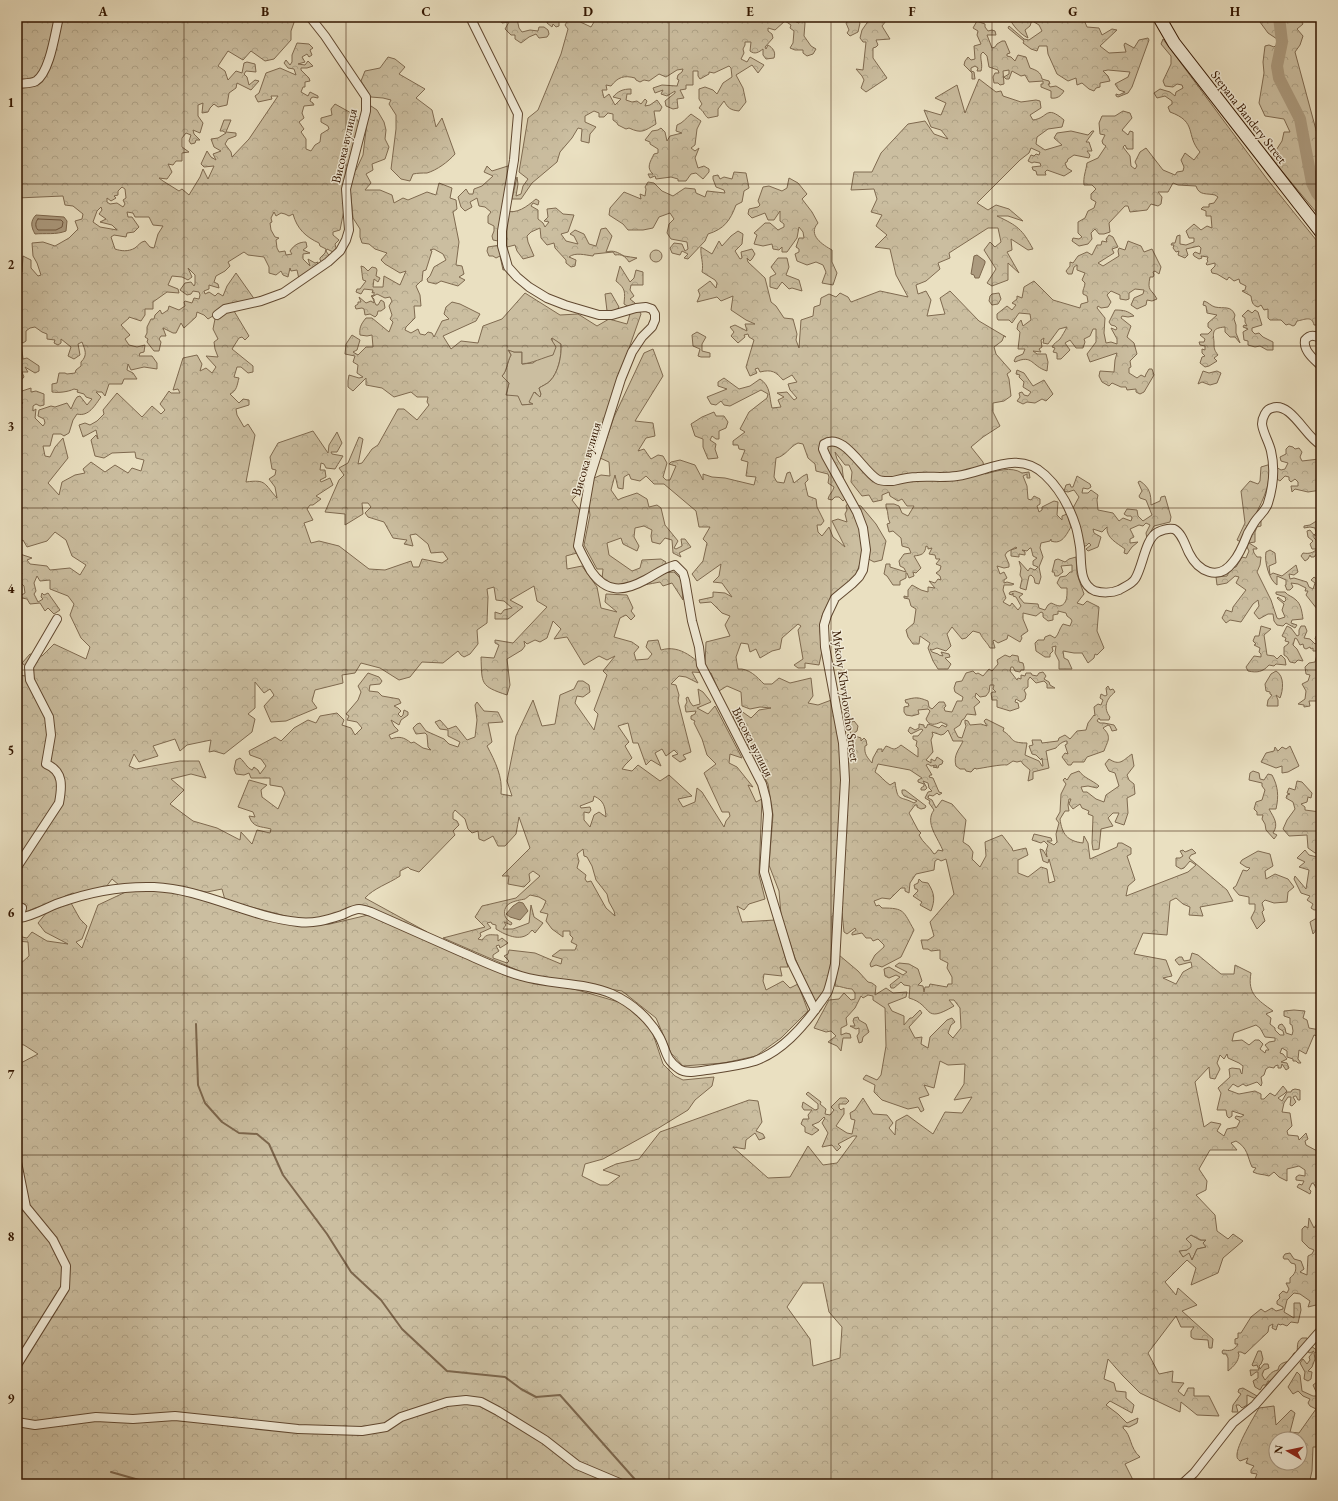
<svg xmlns="http://www.w3.org/2000/svg" width="1338" height="1501" viewBox="0 0 1338 1501" font-family="'EB Garamond',serif">
  <style>
    .grass { fill: #cbbea0; stroke: #7f6a50 }
    .forest { fill: url(#forest-crowns); stroke: #7f6a50; fill-rule: evenodd }
    .water { fill: #ac9b7f; stroke: #7c664c }
    .lines { fill: none; stroke-linecap: round; stroke-linejoin: round }
    .shore { stroke: #705840; stroke-width: 1 }
    .stream { stroke: #7c664c; stroke-width: 2 }
    .river { stroke: #ac9b7f; stroke-width: 12 }
    .street-casing { stroke: #614830; stroke-width: 10 }
    .secondary-casing { stroke: #331600; stroke-width: 14 }
    .street { stroke: #f1ebd7; stroke-width: 8 }
    .secondary { stroke: #f1ebd7; stroke-width: 12 }
    .grid { fill: none; stroke: #331600; stroke-width: 1; stroke-opacity: 0.55 }
    .labels { text-anchor: middle; dominant-baseline: central; stroke-width: 3; stroke-linejoin: round; paint-order: stroke }
    .street-label { font-size: 13px; fill: #331600; stroke: #f1ebd7 }
    .neatline { fill: none; stroke: #331600; stroke-width: 1.5 }
    .grid-label { font-size: 13px; text-anchor: middle; font-weight: bold; fill: #331600 }
  </style>
  <defs>
    <pattern id="forest-crowns" width="20" height="18" patternUnits="userSpaceOnUse"><rect width="20" height="18" fill="#cbbea0"/><path d="M2 6a3 3 0 1 1 6 0M12 15a3 3 0 1 1 6 0" fill="none" stroke="#afa388"/></pattern>
  </defs>
  <rect width="100%" height="100%" fill="#eae0c1"/>
  <filter id="stains"><feTurbulence type="fractalNoise" baseFrequency=".005" numOctaves="4"/><feColorMatrix values="0 0 0 0 .2 0 0 0 0 .09 0 0 0 0 .02 0 0 0 .5 -.17"/></filter>
  <radialGradient id="worn" r=".72"><stop offset=".6" stop-color="#630" stop-opacity="0"/><stop offset="1" stop-color="#630" stop-opacity=".3"/></radialGradient>
  <!-- grass -->
  <g class="grass">
    <path d="M552 337 561 344C562 356 558 373 550 381 547 384 542 386 539 388L541 394 540 398 535 392 534 404 522 405 506 395 509 383 502 376C507 371 507 362 511 355L508 349 514 352H522V364L533 363 538 359 553 354Z"/>
    <path d="M1191 1235 1200 1240H1206V1247L1197 1249 1192 1260 1183 1257 1179 1251 1187 1250 1186 1239Z"/>
  </g>
  <!-- forest -->
  <g class="forest">
    <path d="M17 17H296L291 31V40L274 59 265 61 251 51 243 60 228 51 218 66 225 71 228 80 236 71 242 73 244 63 247 62 255 64 256 72 246 71 244 74 247 77 249 85 255 80 259 81 251 90 237 83 236 88 229 93 227 105 218 107 214 104 210 108 208 112 202 113 203 103 198 105V116L203 123 200 133 193 130 194 134 200 140H196L195 143 191 144 189 141 191 135 186 133 182 138V147L189 152 182 153V161H176L173 165 168 164 172 172 167 179 159 178 163 181 179 191 182 189 189 195 200 177 203 169 208 179 214 166 204 167 201 164 207 151 211 157 216 160 213 154 221 151 214 147 211 139 218 138 226 133 223 131H220L224 120H231L226 132 236 133V136L228 139 225 144 231 152 232 157 249 139 278 96H271L272 99 258 102 255 96 259 93 266 73 280 68 296 75 294 69 288 68 284 63 286 60 290 65 292 62V55L297 43 309 44 313 48 310 50 312 55 309 57 307 54 302 57 305 62 298 64 305 65 308 61 313 66 307 68H301V70L309 78 310 81 305 82V87H303L301 92 308 96 310 92 318 96V98L313 97 311 98 310 101 313 103 314 105 304 106 302 113 304 118 299 122 304 129 301 132 306 139V149L311 151 315 145 320 142 321 134 329 129 328 126 321 122V118L332 115 331 109 335 104 353 114 361 125 340 230 333 232V235L339 240 335 244 336 248 335 253 327 249 326 251 330 257 323 263 320 260V258L325 253 326 249 320 246 319 243C306 237 297 229 293 214L289 216 285 214 281 213 276 216 274 212 271 218 272 222 270 223 271 230 275 237 279 238 276 240 277 248 279 252 285 251 286 255 292 254 290 251C294 245 299 242 306 242L307 247 303 250 310 253 303 254V259L310 266 308 259 315 263 318 262 316 268 299 279 297 270 291 271 290 268 288 277 283 275 281 271 276 275 269 273V267L264 257 248 255 244 252 228 262 230 266 225 271 216 276 214 282 218 284 219 288 209 285V289L204 291 205 294 209 292 215 296 218 293 223 296 227 286 236 273 255 300 231 306 249 336 245 340 242 337 239 338 232 349 253 366V372L248 373 241 367H237L234 377 239 378C237 385 237 391 230 394L239 403 243 399 249 400V405L236 409 237 415 244 427 248 424 255 435 246 482C267 479 264 484 277 498L275 487 269 479 275 475 276 470 272 469 270 457 278 443 313 431 328 453 329 445 337 432 342 443 337 452H331L332 454 343 456 335 469 326 468 324 464 321 463 320 470H325L326 477 320 480 321 482 330 478 333 485 316 496 321 499 313 505H310L307 509 313 520 304 523 311 543 319 541 339 546 369 569 385 570 411 561 413 567H419L422 559 442 563 448 559 443 552 431 553 428 544 416 534 410 535 413 546 404 544 407 540 393 538 384 522 368 517 365 513 371 507 368 503H362L363 514 345 525V514L325 512 339 480 344 475 339 468 348 463 359 437 363 439 358 464 362 463 372 449 378 445 398 409H404L417 420 429 405 427 402 428 397H417L411 392 394 397 382 388 366 385V378L353 391 348 387V381L349 375 359 378 363 377 357 373 358 365 353 362 355 356 345 354 346 344 352 335 360 340 357 350 353 352 358 355 366 347H373L372 335 367 336 360 335C359 328 361 324 366 318H372L389 332 393 322 390 319 392 315 389 306 392 301 390 297 385 298 377 294 372 297 376 305H378L381 300 384 302 385 308 381 311H378L377 315 375 317 370 314 365 315 364 309 362 308 356 309 355 306 358 304V302H361L359 297 366 303 371 301 374 303V299L371 296 374 295V292L372 293 373 290 364 289 361 294 356 292 357 289H360L366 281 363 280C362 276 362 271 361 266L364 267 368 271 372 267 376 268 377 270 376 276 380 278 378 282 374 279 373 287H383L384 276 400 285 406 271 400 273 385 264 381 260 387 253 375 249 369 244 362 243 360 237V229L353 218 350 187 352 174 356 170 363 155 367 122 371 106 377 110 384 122 386 130 385 139 389 147 385 159 372 164 373 170 366 174 371 183 365 190H380L392 195 394 203 403 198 408 200 427 192 436 195 439 183 452 188 450 198 456 200 457 209 453 212 459 242 456 265 462 266 464 274 459 277 465 280 458 286 441 281 436 284 428 282 427 279 430 276 434 267 446 260 443 254 434 249 430 250 432 251 426 270 423 271 422 281H421L416 286 420 295 421 306H414L415 318 406 327 405 330 411 333 418 329 420 334 425 335 428 332 432 333 434 337 442 321 449 319 444 314 446 307 452 302 460 304 480 314 476 321 443 336 451 349 461 341 478 343 483 326 502 319 525 293 560 315 578 314 597 326 609 319 627 324 630 314 629 307 624 304C625 292 626 289 616 281L620 266 630 282 634 278 636 270 643 272V285H631L630 290 634 296 630 299 635 303 641 314 606 414 582 490 572 500 582 513 577 553 566 556 567 569 582 566 597 587 601 608 617 612 605 602 606 594 627 595 633 608 631 611 635 616 631 620 626 615 620 618 614 637 632 642 639 647 634 653 636 660 648 659 652 654 646 647 648 641 658 640 661 650C681 644 696 660 709 672L705 664 706 642 730 636 725 625 730 616 722 613 711 602 700 603 699 600 713 597V592L725 593 732 597 722 583 713 582 719 576 721 564 697 581 692 574 703 561 707 543 703 539 710 527H699L696 511 664 484H654L646 476 640 481 631 479 629 474 624 477 623 489 618 488 615 475 611 490 618 500 622 498 637 493 647 499 649 507 657 505 661 508 665 525 678 541 674 548 676 549 682 546 681 539H685L691 547 679 553 681 557 673 553 672 540 665 538 660 544 652 542 651 536 652 530 644 526 635 528 634 537 639 546 637 551 623 544 621 538 607 543 609 555 632 571 640 568 642 560 661 559 666 562 660 573 674 572 681 579 683 600 672 583 663 586 660 582C639 586 621 590 602 579L603 569H597L584 545 590 515 588 501 592 479 601 475 610 476 609 462 600 458 614 417 644 353 653 349 663 376 635 421 653 423 655 436 646 438 638 451 644 449 651 459 658 455 663 456 667 463 663 477 666 480H670L676 466 669 464 671 462 680 460 695 465 703 480V474L712 477 725 478 754 485 756 477 746 476 748 462 741 460 745 450 739 449 738 445H733V441L745 432 740 429 749 412 767 398 768 394 761 390 730 406 724 405 721 401 716 405 711 404 707 397 727 389 718 386V382L724 378 739 389 750 386 760 379C771 386 769 397 772 408L781 407 778 400 784 397 777 393 787 392 794 400 797 398 790 390 788 384 797 382 792 375 783 380C776 372 772 369 760 372L758 368 755 369 757 373 750 376 746 367 754 340 749 337 748 334 744 335 745 337 738 343 731 336 734 332 730 327 735 325 747 331 745 324H755L746 320 731 310 733 296 721 301 717 297 697 302 700 295 698 290 710 281 716 288 717 283 715 280 702 272C704 263 700 256 701 247L712 254 719 241 722 246 731 236 738 231 743 234 742 244 735 251 740 259 742 258 741 252 752 249 755 254 752 259 750 261 747 258 748 262 765 278 771 302 776 306 784 318 793 319 797 334 796 340 799 348 801 320 813 316 814 307 820 305 821 298 829 294 836 297 840 293 848 297 851 302 880 291 908 297 896 275 890 249 875 247 887 235 876 226 882 215 871 212 877 199 874 189 851 190 854 172H872L881 153 908 124 925 121 934 134 948 139 941 130 931 127 924 110 941 115 946 103 935 98 957 85 965 113 979 79 996 92 1001 91 1003 96 1021 102 1036 100 1040 101 1041 108 1030 115 1033 120C1049 118 1045 104 1064 120L1062 127 1048 129 1037 137 1036 144 1045 150 1062 145 1054 138 1057 133 1071 131 1088 135 1092 131H1094L1086 142H1089L1092 151H1087L1090 155 1089 158 1074 155 1068 159 1067 162 1065 163 1067 168 1072 171 1064 176 1047 170 1045 172 1046 175H1037L1036 171 1033 170 1032 167 1041 166 1040 163 1034 162 1032 163 1028 161 1031 155 1034 156 1036 154 1039 155 1040 152 1031 148 1029 153 1020 160 977 203 988 210 996 205 1009 209 1023 221 1008 216H997C1018 226 1022 229 1033 249L1028 250 1011 239 1012 250 1007 252 1019 273 1008 263V280L992 286 987 283 996 269 984 250 990 242 995 247 1001 242 998 228H988L949 253 950 258 938 263 940 269 926 281 916 285 918 294 926 291 931 300 927 316 945 314 940 298 950 291 979 321 1006 337 1004 336 1002 341 994 347 996 354 1011 371 1007 374 1009 379 1011 396 1004 401 993 403V412L1000 426 983 437 971 447 983 462 985 474C997 471 1011 466 1022 473L1029 472 1030 478H1027V474L1023 476 1027 486 1028 499 1031 500 1034 496 1040 499V504L1037 506 1039 512 1042 510V507L1054 501 1058 502 1057 515 1062 520V516L1067 514 1071 527C1066 535 1062 545 1051 541V539L1050 541 1041 543 1040 548 1043 557 1039 567 1041 577 1039 584 1035 583 1034 578 1031 575 1029 576 1026 590 1020 588 1022 579 1020 575 1021 568 1019 561 1028 571 1030 568 1035 570 1038 567 1033 565V561L1037 558 1033 556 1031 548H1030L1027 551 1022 550 1025 552V555L1019 554V557L1011 556V550L1017 548 1016 547 1007 552 1005 555 1009 564V567L1004 568 997 566 1000 574 1004 572 1007 578 1004 580V583L1007 582 1014 584 1012 585H1004L1003 590 1006 598 1003 602 1010 606 1012 603 1018 610 1021 606 1016 597 1013 596V593L1012 595 1009 594 1010 592 1015 591 1023 594 1019 597 1024 603 1038 604 1039 608 1045 610 1048 605 1051 603C1054 604 1057 606 1060 606 1068 604 1067 594 1067 588H1061L1057 583 1060 577 1066 576 1070 572H1072V565L1061 566 1063 572 1058 576H1055L1054 572H1052L1055 560 1058 559 1065 562 1069 559 1076 557 1077 574 1084 594 1077 603 1083 605 1087 601 1099 607 1097 631 1104 648 1097 655 1095 654 1094 658 1088 663 1082 653H1074L1063 651 1064 658 1068 660 1072 669H1059V661L1055 653 1056 646 1052 647 1053 651 1050 654V657H1045L1036 651 1035 643 1038 640H1044L1045 637 1050 635 1055 638C1059 634 1059 629 1063 624L1070 626 1072 621 1071 619 1067 616 1066 613 1058 611V614L1053 615V620L1048 621 1043 617V613L1041 612 1036 616 1023 613V619L1028 631 1021 636 1022 638 1020 642 1008 635 1007 639 998 643 994 640 993 641 995 648H990C987 642 983 640 980 633L973 631 966 638 962 639 952 627 947 634 951 646 946 651 937 648 932 650 930 649 932 652 938 654 939 655 943 656 941 652 949 654 950 657 945 658 951 664 948 669H938L933 661 928 648 930 643 920 636 919 644H913L908 637 906 630 914 623 916 609 911 606 909 599 904 598V596L908 597V590L912 585 921 590 928 592V587L935 588 929 581 935 583 938 579 941 580 940 576 936 573 940 570 941 566 936 564 940 559H936L935 555 929 554 932 548 928 549V547L926 546C925 554 922 555 914 556L921 568 916 573 913 572 914 576 909 578 907 573H906V578L900 581V585H893L887 576 884 574 886 564H890V567L906 572 904 568 900 566 899 561 904 554 911 553 909 548 902 546 901 538 893 531 889 532 887 524 890 523C887 518 889 513 886 507V504H894L899 506 902 513 908 516 914 506H907L902 499 898 501 890 496 889 492 882 495V500L873 502 869 495 862 496 851 482 852 472 849 465H845L835 452 837 459 842 467 846 498 843 501 839 497H835L832 500 828 499C829 494 833 492 834 487L828 483 829 477 828 474 816 471 815 464 808 458 803 444 798 443C789 447 786 456 776 458L774 477 777 482 784 483 787 473 790 472 794 483 803 476 807 474 808 480 805 483 808 496 816 499 817 507 824 521 821 525H817L818 532 822 536 829 527 833 537 845 547 832 521 838 519 847 522 845 514 847 510 846 506 848 503 861 506 876 524 886 541 882 560 874 562 863 556 856 574 848 583 837 591 828 603 822 616 820 631 822 651 819 665 805 663V668H798L794 665 803 659 798 630 801 626 798 624 782 638 780 649 772 651 760 658 756 649 750 652 748 644 741 643 736 657 738 669C749 668 757 677 764 684H772L779 678 790 683 811 678 813 696 808 703 818 705 834 699 848 754 847 737 852 736 848 727 850 723 854 721 858 726 857 731 854 733 855 736 861 738V741L864 738 866 740 867 745 865 746C864 754 867 757 872 763L873 758 878 749H882V752L886 746C893 748 893 752 901 745L918 757V748L916 746 917 741 913 739V736H918L923 730 921 729 911 734 908 731 910 727 915 730 919 728V724L924 725V727L926 728 928 724 939 728 942 725 946 727 947 725 941 722C935 725 929 726 926 719L930 711 928 709 918 710 919 714 912 716 906 715 904 712V707L909 706 908 703H906L905 700C916 697 918 697 928 701L929 707 932 709 939 702H944L946 706 944 708 945 711 952 712 957 701H962L963 697 955 692 954 688 956 682 962 681 966 673 973 671 976 674 978 673 983 676 989 669 992 671 998 664 997 660 1005 655 1010 657 1012 655 1018 656 1019 662 1023 663 1024 667V670H1021L1020 672 1015 671 1013 667H1011L1010 671 1017 680 1018 678 1021 679V675L1025 676 1026 673H1031L1032 675 1037 676 1039 673 1043 672 1046 676 1044 679 1049 682 1050 685 1055 688H1047V684L1044 681 1036 683 1030 677 1028 680V687L1024 690 1026 694 1025 699 1021 702 1016 699 1015 702 1018 703 1019 708 1010 711 997 707V700H992L991 693 993 692H996L993 689 994 685H990L989 692 986 696 980 697 976 693 975 697 980 702 974 707 976 715 967 714 964 719 962 720 960 725 954 729 958 737 962 738 966 726 965 723V720L968 721 970 725 981 724 987 726 984 721 986 719 1004 728 1003 731C1015 738 1008 743 1027 743L1025 755 1039 761 1042 766H1043L1042 758 1041 760 1036 755 1032 754 1029 746 1033 745 1032 740H1041L1042 743 1058 741 1059 738 1065 735 1070 739 1077 731 1086 730 1088 723 1094 715 1095 716 1094 707 1098 704 1101 705 1103 700 1100 698 1101 694 1105 696 1107 695 1106 688 1108 686 1110 690 1113 689 1115 692C1106 699 1103 708 1110 717L1109 720H1100L1099 718 1097 721 1100 723H1104L1114 725 1117 730 1112 731 1110 726 1108 725 1103 728C1112 737 1108 740 1104 751L1087 757 1084 762H1073L1071 765H1068L1062 757 1065 753 1068 754 1065 745 1067 744V741C1063 741 1058 745 1056 748L1046 751 1049 768 1033 772V779L1028 781 1030 770 1023 764 1021 761 1017 762 1013 761 1007 765C1002 764 983 768 976 769L975 768 971 772 966 771 965 769H960L956 766C953 755 959 750 963 741H953L948 730 944 734 941 735 932 732 933 735 931 740 933 752 926 760 931 763V759L935 761 937 757 943 761 942 764 939 765 938 768 933 767H937L936 765 931 766 928 764 926 765 932 775H930L929 777 933 778 939 792 942 793 939 795 937 793 933 796 929 795 928 798 932 800 936 808 942 800 952 804 966 820 963 842 969 846 973 852 972 859 980 867 986 856 985 842 1002 835 1012 848 1013 851 1026 848 1028 855 1018 860V873L1028 877 1041 867 1047 869 1049 883 1055 881 1049 859 1048 863 1043 861 1040 849 1043 850 1047 857 1046 851 1048 845 1044 841 1041 843 1032 840 1034 834 1051 838 1052 841H1047L1054 845 1057 842 1056 834 1059 823 1056 819 1060 812 1061 794 1066 784 1063 780 1065 778 1067 780 1071 774 1079 771C1084 778 1092 780 1099 786L1097 788 1088 786 1081 787 1083 792H1087L1096 799 1104 802 1106 795 1119 786 1115 773 1109 771 1105 764 1109 759C1120 766 1122 761 1132 754L1134 766 1127 775 1129 780 1134 784 1135 794 1127 798 1128 813 1124 825 1115 822 1119 813H1113L1108 818 1113 826 1101 829 1099 849 1093 850 1092 843 1093 816 1088 814 1089 811 1082 808 1080 804 1073 809 1069 804 1071 799H1069L1068 805 1069 811H1065L1060 819C1062 834 1067 841 1083 843L1084 836 1088 843 1090 859 1117 847 1118 843H1122L1131 848V854L1127 856 1135 880 1128 886 1126 896 1188 872 1196 865 1190 861 1184 868 1181 869 1176 866V858H1180L1183 856 1180 851 1183 850 1185 852 1192 849 1196 853 1191 855 1189 858 1227 890 1233 901 1200 907 1203 916 1189 915 1190 907 1183 904 1176 898 1170 901 1167 935 1143 933 1134 954 1166 960 1172 976 1163 978 1176 984 1183 972 1192 967 1191 962 1179 965 1175 960 1179 957H1182L1184 961 1190 960 1192 953 1198 955 1221 974H1234L1235 965 1251 973C1247 994 1258 1000 1273 1011L1266 1014 1271 1018 1270 1024 1275 1028V1030L1280 1035H1284L1283 1031 1278 1028 1279 1025 1282 1024 1285 1028 1286 1033 1292 1035 1293 1031 1292 1025 1290 1024V1018L1284 1016V1011L1294 1010 1305 1011 1303 1018 1307 1020 1309 1028 1320 1030 1321 1025V1039H1318L1317 1036 1314 1035 1306 1054 1299 1050 1298 1059 1301 1063H1298L1296 1061H1293V1059L1287 1057V1051L1282 1048 1280 1053 1283 1054 1287 1059 1281 1062 1287 1063 1289 1068 1286 1070 1282 1064 1281 1068H1278V1065L1275 1066 1274 1068 1269 1067 1266 1069 1264 1075 1261 1077 1262 1083 1261 1086 1257 1082 1246 1086 1243 1084 1238 1087 1233 1084 1228 1090 1239 1094 1255 1091 1261 1094V1099H1264L1270 1093 1275 1096 1283 1086 1287 1091 1284 1094 1278 1098 1282 1101 1287 1092H1291L1292 1090 1295 1089 1300 1090V1100H1298L1296 1096H1295L1293 1097 1296 1102 1292 1106 1290 1105 1291 1097H1288L1284 1103 1282 1112 1290 1113 1292 1126 1287 1131 1288 1135 1298 1136 1299 1140 1306 1133 1308 1139 1305 1141 1306 1145 1319 1152 1321 1147V1186L1319 1185 1316 1188 1314 1184 1312 1183 1309 1189 1311 1191 1310 1194 1297 1187 1299 1184 1302 1185 1304 1181 1296 1180V1177L1299 1175 1305 1176V1170L1299 1166 1287 1169V1181L1279 1177 1274 1172 1269 1176C1263 1174 1259 1175 1253 1172L1256 1168 1252 1167C1247 1156 1248 1148 1236 1141L1231 1143 1237 1150H1210L1199 1169 1207 1181 1206 1190 1196 1195 1215 1215 1217 1231 1228 1239 1233 1234 1243 1241 1223 1258 1218 1273 1191 1285 1196 1268 1187 1260 1165 1282 1176 1295 1178 1288 1197 1305 1182 1311 1213 1339 1212 1348H1209L1208 1340 1194 1339 1191 1337V1331L1194 1327H1181L1176 1316 1148 1353 1159 1374 1173 1371 1172 1382 1184 1383 1178 1391 1184 1396 1188 1388H1194V1396H1209L1219 1416 1197 1415 1181 1402 1180 1412 1140 1393 1123 1376 1108 1359 1104 1379 1114 1383 1116 1391 1126 1392V1398L1134 1405 1132 1413 1110 1401 1106 1405 1118 1414 1127 1423 1138 1418 1137 1423 1129 1427 1124 1426 1123 1428C1132 1436 1129 1447 1140 1457L1125 1464 1135 1484H17V1065L38 1054 24 1045 17 1044 18 966 29 956 28 942 17 941V922L20 924 22 937 27 938 32 932 47 941 68 944 45 932 38 923 47 912 71 903 80 919 87 926 82 939 76 942 82 948 98 905 130 890 156 888 305 926 330 924 368 915 490 968 535 983 574 989 622 1003 651 1028 663 1064 675 1076 683 1080 714 1077 712 1086 695 1100 688 1110 657 1129 603 1159 585 1164 582 1176 600 1185H608L620 1176 603 1170 616 1164 639 1159 660 1132 749 1100 758 1101 762 1122 756 1131 763 1134 765 1138 759 1140 755 1133 746 1140 745 1149 733 1147 768 1178 790 1177 808 1146 823 1165 837 1163 857 1136H853L838 1144 841 1147 837 1151 832 1145 822 1147 828 1133 822 1123 825 1118 824 1117 819 1122 812 1125 819 1130 812 1135 805 1132V1127L801 1124 803 1119H809L808 1115 812 1110H804L802 1107 803 1102 815 1110 818 1109V1104L806 1094 808 1092 821 1102 820 1104 826 1109 825 1114 830 1115 834 1110 831 1107 840 1098H846L849 1101 846 1104H839V1108L841 1110 844 1108V1114L836 1126 847 1133 852 1134 855 1120 851 1119 850 1113 855 1110 863 1098 873 1114 887 1115 893 1123 889 1128 895 1135 896 1121 907 1115 933 1134 945 1112 962 1113 972 1097 954 1100 964 1084 965 1064 948 1065 940 1061 934 1088 924 1085 929 1095 919 1098 924 1110 921 1112 918 1107 908 1109 882 1100 874 1092 875 1085 863 1079 866 1075 877 1080 881 1075 886 1046 885 1008 873 1000V996L868 995 863 998 861 996 855 1008 846 1018 847 1025 841 1028V1035L846 1033 850 1034 851 1038H843L841 1051 837 1046 828 1042 836 1036 831 1031 826 1032 814 1028 829 1000 839 999 844 993 851 1000 855 999V993L852 989C846 989 841 986 835 986L839 955 858 971 868 982 872 983 876 986 875 995 886 988 893 993 907 992 906 997 888 1004 892 1011 904 1016V1025L910 1018H912L920 1010 922 1013 909 1027 915 1038 922 1037 921 1044 928 1048 930 1037 947 1020 952 1018 955 1022 951 1025 948 1033 953 1038 961 1028 960 1008 954 1000H949L954 1006C922 1025 934 1005 909 998L910 986 904 985 901 982 894 988H891L890 985 900 977 896 975 889 978 885 976 884 969 889 967 903 975 907 972 895 966 899 963 909 964 918 969 922 981 918 985 923 986 924 992 925 987H929L930 984 947 987 948 984H952V977L947 968 948 963 940 959V950L931 951 928 949H923L921 940H928L934 936 930 922 954 894 946 859 941 861 938 859 935 861 934 870 916 874 910 883 909 893 905 891V888H901L890 899 882 898 874 901 876 906 879 905 882 908C905 908 903 911 914 930L901 957 882 967 876 965 871 967 870 964 875 955 884 947V945L878 939 873 941 871 938H866L862 933 852 935V933L856 930 855 928 847 934 844 932 842 913 832 916C832 946 836 974 818 1001L813 1000 795 958 781 915 779 891 769 865 773 815 768 784 733 717 737 708 751 718 759 710 771 708 760 707 750 709 742 706 741 692 727 686 719 691 711 673 692 672 698 683 686 677 679 676 671 684 676 685 679 695 678 701 691 752 683 755 686 759 680 762 672 756 678 754 674 750 666 756 662 749 655 753 661 766 651 760 646 765 638 743H633L628 723 618 726 629 742 625 746 632 758 625 765 622 769 632 771 638 765 660 781 669 775 692 796 678 799 683 807 695 802 697 788 702 792 724 827 726 821 730 816 729 812H722L704 773 716 764 707 755 702 739 694 723 695 721 691 719V716L695 714 696 711 686 712 685 706 687 702 686 698 688 697 690 702 693 706 700 704 698 689 703 692 711 702 697 708 708 714 715 706 742 758 730 754 729 763 737 767 753 787 748 785 756 802 762 799 759 875 765 899 749 904 744 910 737 906 742 922 775 920 788 967H780L782 976 764 974 763 981 766 990 783 981 790 988 798 984 808 1011 781 1038 756 1056 724 1063 683 1066 671 1053 656 1018 622 991 533 977 443 938 485 927 475 917 482 906 516 898 540 876 533 871 529 874 530 881 524 887 508 884 509 876H502L530 848 519 817 516 834 505 846H498L493 836 484 841 479 839 478 831 472 833 468 829 465 819 455 810 453 813V819L457 821 459 825 453 831 455 835 419 872 410 869 408 867 400 871V876C388 884 374 888 365 898L427 932 356 906 312 923 225 900 222 889 207 892 167 885H119L112 879 106 887 78 895 73 893 65 896 67 899 35 908 17 916V668L21 670 20 675 25 676V671L29 669 22 663 30 654 42 656 54 644 86 659 90 647 81 638 70 615 74 604 68 596 50 589V580L40 581 37 576 34 583 36 591 34 594 38 602 43 599 41 597 42 593 44 595 48 593 60 610 54 614 48 608 45 611 40 603 30 604 27 599 22 598 20 596 25 593 24 586 19 581 22 573 17 571 19 562H17V553L32 558 27 560 30 564 47 566 50 570 70 568 80 575 86 565 72 556 66 540 55 532 47 541 27 547 23 540 17 543V407L19 409 22 408 21 405 23 403 18 397 22 391 31 388V392L36 391 44 394V405L40 406 36 404 33 406V411L36 409 35 418 43 426 45 423 44 419 38 416 39 410 51 406 55 407 67 403 71 409C73 405 74 401 77 397L80 396 87 405 92 399 86 397 84 394 77 392 78 390 74 389C68 392 58 393 52 392V384L57 383 59 373H65L67 374 75 373 76 370 81 366V362C88 355 85 350 82 342L78 344 80 355 74 359 68 356 71 347 61 339V343L58 345 54 343 55 340 47 339V334L42 332 35 327 30 328 26 331V341L23 343 21 342 23 359 27 358 39 366V371L35 373 25 367 28 372H22L24 377 17 385V272H22L23 256 31 260V268L38 276 41 275 37 263 33 256 32 243 43 242 55 246 69 238 78 229 75 221 82 219 83 214 73 206 65 205 63 196 17 198ZM122 187 125 189 126 198 123 200 125 204 123 207 117 203 110 204 107 202V198L111 201 116 198 114 196 118 195V191ZM101 207 102 210 99 214 106 219 100 222 112 225 117 230 100 227 93 222 97 211ZM127 212 133 213 135 217H149L153 225 163 226 158 234 154 248 150 247 145 241C140 242 139 245 135 248 128 252 121 251 115 249L111 237 114 235 126 237 127 233 134 232 139 227 132 217H128ZM188 268 195 275V284L194 286 191 282 185 283 180 290 187 295 191 294 193 291 199 292 200 295 199 299 194 298 192 303 185 301 184 302 185 306 179 310 169 306 168 310 162 314 160 310 155 315 154 319H151L147 327V333L145 337 148 339 147 342 154 351H159L161 342 159 339 161 336H166L163 328 173 333H176L181 323 184 328 196 317 197 312 204 315 208 319 216 314 213 329 218 339 214 342 215 349 218 357 206 356 216 367 212 373 206 368 200 371 202 364 197 355 183 358 173 390 178 389 180 393H171L169 391 160 404 165 410 161 414 152 406 142 417 117 393 103 410 104 414 97 421 90 425 85 423 79 425 83 437 96 430 98 439 96 435 91 440 95 456 104 458 112 453 135 452 136 458 144 460 141 471 132 468 128 473 115 465 105 472 91 462 83 469 85 473 75 475 62 482 59 495 48 483 68 458 63 438 55 447 50 457 45 456 43 446H50L53 434H61L64 436 69 433 73 420 77 414C89 417 95 405 101 397L96 392H102L105 396 109 384H122L124 379H137L133 373 127 370 128 364 131 370 144 367 157 369V363L152 356H139L140 353 144 352 145 345 137 347 129 345 125 339 130 335 121 325 129 318V317L141 321 145 315V309H153V302L167 292 179 293 178 289 168 285 172 276 182 277 188 280 192 277ZM552 338 561 344C562 356 558 373 550 381 547 384 542 386 539 388L541 394 540 397 534 392 529 402 533 404 522 405 518 396 506 395 509 383 502 376C507 371 507 362 511 355L508 350 514 352H522V364C533 363 542 358 553 355L556 347 551 339ZM534 586 537 601 547 607 513 643 495 640V643L499 645 494 658 481 657C482 684 480 686 507 695L510 685 507 659 522 650 525 646 524 641 527 644 535 640 540 642 547 638 553 621 561 629 554 639 567 637 584 665 599 656 607 660 615 656 603 671 607 675 594 710 598 714 594 730 575 703 577 696 583 697 590 692 589 685 583 681H578L574 689 560 695 555 724 542 726 533 700 516 736 507 781 512 796 501 794C503 777 495 761 487 746L492 742 488 723 503 722 498 712 484 711 477 702 475 705 477 720 475 737 467 740 456 726 448 729 440 720 435 722 440 729 448 730V736L460 742 458 747 449 744 444 739 426 731 420 723 417 724 413 728 416 734 425 733 427 735 428 747 431 750 423 748 414 742 411 743C404 737 399 736 391 739L389 735 398 731V730L394 726 391 720 399 725 401 720 408 715V712L404 710 403 715 401 717 398 714 401 711 398 708 394 706 401 703 399 699 382 696 378 692 369 691 370 685 380 684 382 681 379 677 368 673 358 686 361 692 358 700 346 714 349 716 347 720 357 722 362 728 355 735 351 728 342 725 344 720 337 713 320 716 316 723 308 720 294 728 281 741 275 737 249 751 250 755 261 759 266 766 260 774 258 770 254 767 252 770C246 767 245 762 240 758L236 760 234 769 236 774 244 775 249 773 251 778H270V785L282 787 285 793 278 809 262 797 261 790 267 785 249 780 238 807 253 812 255 817 249 816C253 828 260 826 271 829L270 833 257 830 252 844 241 832 240 840 217 828 193 821 170 804 184 790 171 779 191 774 206 778 199 761H180L136 769 129 766 134 754 139 762 158 756 153 746 175 739 180 751 187 745 211 740 209 752 214 751 224 754 252 732 255 719 248 714 255 708V682L264 693 270 689 274 695 264 706 271 722 286 721 317 708 312 701 315 690 343 683 342 675 355 673 361 663 380 668 399 680 410 677 422 662 443 663 458 651 461 655 464 657 470 654 478 644 477 630 487 623 488 597 487 589 494 587 496 600 504 601 512 608 504 610 501 614 495 612V619H508L523 607 510 600ZM878 764 910 770 922 778 918 780V782L924 784V786L921 788V790H925L927 788 923 781 928 783 929 788 932 791 928 792 925 798 930 801 929 803 934 810C924 823 939 839 943 851L938 850 936 853 934 854C929 846 923 843 919 835L921 833 918 830 909 813 915 805H917V807L921 809 925 808 926 806 905 790H902V793L904 796 917 801 914 803C899 795 898 803 895 782L890 785C884 781 881 776 875 772ZM594 796C604 801 605 806 606 817L599 812 594 815 590 827 584 820V812L589 813 591 810 590 807 581 808 580 806 593 801ZM583 849 584 856 587 857 592 866 596 880 607 894 609 902 614 911 615 916 606 908 591 881 587 882 585 879 586 875 577 868 579 861 577 854ZM530 895 539 897 546 901 543 908 540 912 548 914 546 921 552 929 563 937V931H570V935L573 938 571 942 577 945 575 950H560L552 956 562 959 561 964 535 953 509 950 508 954 504 956 509 961 507 963 493 958V955L499 951 496 946 499 945 500 948 508 943 502 938 498 941V935C490 935 487 933 482 940L478 939 481 936 480 933 491 928 487 923 491 922 492 924 496 925V929C507 936 523 943 532 930L535 933 543 923 534 917 531 905 529 923 513 929H503L506 925 504 922 511 925 512 923C509 921 506 919 505 916 502 902 516 901 525 899 525 899 529 896 530 895ZM1256 1025 1260 1028 1265 1037 1275 1038V1041L1269 1042 1265 1045 1269 1050H1266L1265 1053 1260 1049 1263 1044 1259 1040H1255L1249 1045 1242 1040 1232 1041 1234 1033ZM1227 1054 1228 1058 1239 1063 1243 1066 1242 1074 1241 1073 1240 1069 1232 1068 1229 1069 1230 1077 1218 1088 1221 1093 1217 1110H1226L1227 1116 1229 1118 1232 1116V1111L1244 1115 1241 1117 1236 1116 1235 1118 1240 1121 1237 1127 1227 1129 1224 1136 1217 1131 1221 1124 1211 1122 1204 1127 1195 1082 1209 1067 1210 1078 1215 1079 1220 1069 1217 1063 1220 1055 1224 1059ZM1191 1235 1201 1240H1206L1203 1243 1206 1247 1197 1249 1192 1260 1189 1253 1183 1257 1179 1251 1187 1250 1191 1247V1244L1186 1239ZM803 1283H823L829 1312 842 1327 840 1358 813 1366 810 1339 787 1307Z"/>
    <path d="M497 17H530L526 20 517 19 519 28 522 32 530 30 538 31 539 27H544L548 30 549 34 547 37 539 38 536 34 529 37 521 43 515 39V35H511L505 29 509 22 502 23 500 20 501 18Z"/>
    <path d="M547 17H559V26L556 27 553 24 552 27 547 23Z"/>
    <path d="M570 17 591 27 597 17H793L796 22 799 23 800 20 803 18 805 23 804 36 811 46 816 49 813 54 807 56 803 53V50H795L790 48 793 43 794 31 790 28 791 25 785 21 775 30 768 28V31L772 34 773 38 765 47 766 49 768 45C773 48 776 52 774 58L766 59 763 55V49C759 52 755 55 750 51L751 42H745V45L743 49 744 53 741 59 747 62 750 57 764 65 758 73 752 65 736 75 743 88 746 102 739 111C730 110 728 108 724 101L718 109V116L708 118C704 115 704 111 699 108L702 104 699 99V89L705 87 713 90 717 94 723 83 732 77 731 68 729 66 714 73 709 72V74L700 79 698 76V71H693V85H686V89L680 90 684 98 677 99 678 108 673 109 666 106 665 101 675 93V91L667 96 661 94 663 90 655 93 653 88 662 85 677 86 679 80 677 79 678 75 682 72 683 69 677 70 666 77 659 74 649 81 644 80 640 82 636 80 635 78C624 75 618 77 611 86L606 85 607 90H602L604 98 609 94 615 105 621 99 613 97C618 91 623 89 631 89V94H627L626 100 632 102 637 101 641 104 645 99 647 101 645 106 650 105 657 100 662 107 660 111H654L656 124C644 131 642 134 629 128L626 129 618 125 617 123 613 120V114L608 113 604 117H599V113L594 111 585 116V122L596 127 590 134 589 143 581 141 582 129 578 128 572 138 560 152 557 162 532 183 521 199H512L517 177 518 184 516 196 521 194 523 186 528 179 519 172 528 118 538 110 561 54 568 29 565 25Z"/>
    <path d="M851 17H865L852 18 850 20 856 19 860 23 858 32 850 36 847 33 849 30 846 23Z"/>
    <path d="M868 17H886V21L882 26 890 39 876 40 878 45 876 47 873 48V58L887 78 866 92 861 88 864 80 862 76 856 69 863 70 866 42H863L860 38 862 30 869 20Z"/>
    <path d="M1009 17H1033L1030 26 1025 30 1028 38C1020 34 1012 25 1009 17Z"/>
    <path d="M1036 17H1086L1084 20 1087 27 1099 28 1102 35 1112 29 1117 30 1100 46 1109 53 1126 52 1124 45 1125 43 1134 48 1139 40 1148 38 1149 40 1132 87 1128 93 1118 97 1116 96V94L1119 95 1125 92 1119 90 1115 84 1128 77 1130 72 1108 70 1103 71 1108 76 1110 81 1100 83V87L1096 88 1094 91 1089 89 1082 83 1077 85 1076 78 1068 81 1057 74 1048 54 1047 46H1039L1037 51 1031 49 1023 43 1024 41 1008 28 1009 26 1024 39 1029 40 1042 31 1039 25 1034 22Z"/>
    <path d="M1257 17H1297L1300 18 1303 24 1297 29 1303 36 1300 45 1295 52 1319 141H1321V218L1271 158 1282 141 1284 132H1290L1284 119 1265 116 1259 103 1264 73 1263 62 1265 46 1269 45 1274 47 1277 44V39L1268 33 1257 18Z"/>
    <path d="M977 21 985 24V27L988 31 992 30 995 31 996 35H987L992 48 995 47 997 44 1002 41H1005L1010 53 1007 54V56L1011 57 1015 61 1018 55 1026 57 1030 68C1036 70 1041 72 1042 79L1049 81 1050 84H1048L1050 87 1056 86 1064 91C1061 96 1057 99 1051 98V91L1041 87V84H1043V81L1029 82 1025 75 1021 76 1012 71 1009 79H1006L1004 77 1009 74V70L1003 71 1004 84 1000 85 998 83H994L993 77 995 73H999L998 70 989 67 987 56 983 52 981 54C980 60 983 64 981 71H977L978 68 975 66 971 68V71L974 72 975 79H972V73L964 65 965 61 968 57 971 60 975 59 974 46 981 44 977 35 978 31 973 28Z"/>
    <path d="M1163 39 1267 179 1321 246V322L1319 325H1314C1312 315 1304 320 1297 321L1295 325 1293 326 1289 324 1286 325 1281 320H1270L1268 318V309L1264 310 1261 305 1258 307C1252 305 1252 302 1251 296L1242 291 1245 290 1246 286 1240 283 1239 279 1234 281 1229 277 1227 280 1217 274 1212 273 1211 270 1215 266V263L1207 265 1206 264 1208 261 1207 260 1208 257 1201 256 1202 258 1199 259 1194 256 1193 254 1195 252 1200 254 1201 248 1199 246 1186 249 1188 255 1185 258 1178 255 1179 251 1176 252 1173 248 1174 245H1171L1172 243H1175L1177 236 1180 235V244L1186 245 1194 242V238H1189L1186 231 1194 224 1201 230 1207 226 1212 228 1211 216H1206V211L1201 209 1203 207H1209V204L1214 203 1218 197 1215 195C1207 193 1199 196 1196 186L1178 185 1173 183 1168 192H1158L1162 197 1161 204 1158 206 1151 204 1147 210 1130 212 1128 206H1125L1109 223 1110 232 1104 234H1099L1095 229 1091 233 1092 239 1088 244 1079 246 1072 241 1073 238 1079 239 1082 237 1078 233V222L1085 218 1088 211 1094 208 1096 202 1091 199V194L1096 189 1092 185H1084C1083 177 1086 171 1087 163L1098 158 1106 146 1103 144 1102 141 1105 135 1100 134 1099 123 1102 116H1115L1123 111 1130 113 1132 118 1122 130 1128 135 1130 131 1133 132V149H1127L1125 145 1123 147 1130 156 1131 166 1135 169 1137 166 1135 162 1140 152 1146 148 1163 170 1175 175 1177 172 1183 171 1184 167 1181 160 1185 153 1194 160 1200 152C1185 135 1198 122 1170 112L1168 107 1172 104V101L1165 96 1157 98 1154 93 1160 89 1170 92 1175 96 1176 92 1183 88 1182 85 1177 84 1173 87 1165 86 1163 81 1171 64V56L1161 44Z"/>
    <path d="M388 57 395 59 405 67 399 74 425 89 416 98 432 110 436 127 442 118 455 154C448 162 437 170 427 173 422 173 418 173 413 174L410 181 401 179 391 169 396 129V115L389 104 391 100 383 98 371 97 361 81 365 71 380 68Z"/>
    <path d="M691 114 701 121 697 129 695 145 691 148 695 151 699 148 695 158 698 168 704 166 709 169V172L703 179 696 173 691 174 686 181H678V179L671 177 656 179 655 176 650 178 648 174H653C646 168 650 162 654 154L658 153V149L650 144V142L645 140 652 131 658 130 661 128 665 132 667 141 670 136 682 133 676 131 677 125C683 123 686 118 691 114Z"/>
    <path d="M511 165 505 211C518 214 526 207 536 199L539 201 538 205 533 203 531 206 538 210V219L543 223 545 227 549 222 544 221 548 217 547 209 556 208 563 214 574 215 568 232 561 234 566 241 578 244 574 236 570 234 575 230 584 234 589 244 596 246 601 229 606 228 612 236 606 252C614 250 617 252 624 256 628 257 633 257 637 258L629 262C625 256 622 254 615 255L613 252 594 254 593 256C585 255 575 252 569 257L576 260 575 266 571 267 566 263V260L555 248 554 243 547 245 541 238 540 228 531 232 527 236 528 242 534 256 523 259 517 251 515 245 503 248 509 269 503 270 500 256 496 258 493 256H489L487 251 488 247 500 245 498 241 493 240 492 236 494 231V226L488 223V216L491 212 485 207 479 206 477 198 470 202 472 207 465 211 461 207 458 197 466 189 469 194H473L474 189 482 186 493 176 484 172 487 166 492 171Z"/>
    <path d="M734 172 746 173 749 188 744 191 742 202 736 205C730 221 724 229 708 234L705 241 688 259 684 258 688 254 682 251 680 255 672 253 670 248 674 243 682 244 685 251 688 249 687 242 671 239 667 233 669 224 674 219 670 213 659 217 653 228 643 230H628L623 224 609 215 610 208 624 192 641 199 640 194 645 196 646 189 645 187 648 182 654 183 662 191 673 196 685 188 695 189 696 193 705 197 707 191 725 193 724 190 716 187 713 179V176L718 175 720 179 724 177 732 179Z"/>
    <path d="M789 178 798 183 807 194 802 199 812 212 818 223C807 235 823 245 832 250V262L837 273 833 285 822 283 826 272 823 265 816 262 807 265 797 261 795 254 799 252V249L796 247 799 238H804L803 232 799 227 797 238 787 252H782V247L779 250 773 249 772 244 763 246 754 244 757 235 754 233 765 223H770L778 230 784 227V224L780 221V211L774 220H768L765 213 752 218 748 214 749 209 758 207 760 205 758 201 763 187 769 186 782 191 787 188Z"/>
    <path d="M1109 235 1113 237 1118 247 1112 249 1114 253 1098 263 1103 266 1119 256 1118 251 1119 248 1125 250 1128 241 1141 246 1144 252 1152 249 1161 267 1159 274 1155 271 1153 272 1154 275 1153 277H1150C1147 292 1151 288 1157 299L1152 301 1147 300 1146 305 1137 309 1131 305 1134 298 1143 294 1144 290 1135 289 1129 293V299L1126 300 1120 299V295L1111 291 1107 295 1111 302 1108 307 1101 308 1098 306 1097 308 1105 318 1104 333 1106 343 1111 342 1117 344V339L1111 328 1116 330 1117 328 1115 326 1111 325 1109 322 1115 310C1124 310 1128 311 1134 316L1128 317 1122 316 1121 318 1131 326 1127 337 1134 343 1137 354 1130 361 1131 367 1129 368V373L1137 378 1141 375 1145 377 1146 374 1149 369H1152L1154 375 1144 392 1140 394 1136 392V389L1127 390 1126 387H1121L1112 383 1109 386 1102 382 1099 376 1100 371 1114 372 1115 360 1117 353 1090 362 1087 354 1096 342V329H1093L1090 336 1084 339 1085 342 1083 348H1076L1070 340 1065 343 1070 350 1061 359H1057V353L1053 352 1055 348 1052 347C1054 343 1057 342 1060 339 1062 336 1065 331 1067 327L1059 329 1048 344 1043 343 1044 338 1041 340 1042 347 1039 349 1041 352 1033 351 1037 354H1046L1048 362 1047 371C1031 366 1033 354 1015 362L1014 361 1016 357 1023 354 1025 349H1018L1020 332 1017 329 1018 324 1021 320 1023 326 1031 320 1030 314 1019 313 1012 323 1009 320H998L997 318V314L1007 306 1012 310 1016 305 1012 303 1017 299V296L1022 298 1024 287 1034 281 1053 300 1080 308 1081 304 1088 302 1087 296 1083 294C1082 290 1085 287 1085 283L1082 280 1085 273 1077 270V265L1074 267 1072 274H1068L1066 271 1070 266V262L1073 263 1078 256 1087 252 1092 255 1097 245H1101L1102 241 1107 242 1106 239Z"/>
    <circle cx="656" cy="256" r="6"/>
    <path d="M778 258H787L789 267 786 275 799 280 802 291 792 288 789 289 782 282 777 289 770 287V277L776 274 771 267Z"/>
    <path d="M611 293 619 307 614 313 607 311 605 294Z"/>
    <path d="M999 293 1001 299 998 304 992 305 989 301 990 296 992 294Z"/>
    <path d="M1204 301C1208 302 1211 306 1215 307 1224 309 1231 305 1235 315L1234 319 1236 325V333L1240 343 1235 337H1230L1225 332V327C1212 328 1213 332 1214 342 1214 348 1214 350 1218 355L1214 358 1217 361 1209 366 1205 367 1200 363 1202 357 1205 356 1202 353V349L1205 350V346L1200 345 1199 342H1204L1205 339 1200 335 1201 334H1208L1212 330 1208 327V323L1217 315 1207 313 1206 306 1203 305Z"/>
    <path d="M1248 310 1252 313 1255 310 1258 312 1262 325 1252 328V331L1255 334 1259 333 1263 337 1273 342V350H1267L1260 346 1255 347 1248 345V341L1244 340 1243 332 1248 329 1243 327 1244 325 1247 326 1245 322V318L1242 316Z"/>
    <path d="M697 332 706 337 702 344V351L710 353V357H701L698 356 700 349 693 346 692 335Z"/>
    <path d="M1017 370 1024 373 1033 386 1044 380 1053 394 1046 401 1042 399 1035 403 1027 402 1023 404 1017 401 1020 397 1019 393 1022 392 1024 395 1028 396 1031 392 1023 387 1024 382 1019 377 1020 375 1016 374Z"/>
    <path d="M1203 371 1209 373 1217 371 1221 373 1217 383 1210 385 1202 382 1198 384Z"/>
    <path d="M714 412 716 416H724L728 422 726 428 719 431V439H716L712 436 710 440 716 444 715 449 718 458 708 459 703 447V439L695 436 691 424 702 417Z"/>
    <path d="M1289 446 1293 447 1295 449 1299 448 1302 452 1300 457 1302 461 1319 459 1321 460V490L1308 492 1295 489 1292 492 1291 486H1298V482L1295 479 1291 482 1289 480V477L1285 476 1280 481 1277 479 1276 467 1281 470 1285 469 1288 463 1281 461 1280 457 1286 454V449Z"/>
    <path d="M1271 464C1269 472 1269 481 1267 488 1261 508 1249 524 1241 542L1237 540 1245 523 1241 491 1250 481 1258 484 1260 481 1261 467Z"/>
    <path d="M1077 476 1090 484 1091 487 1088 489 1083 488 1082 493H1088L1091 490 1098 495 1097 500 1098 510 1113 513 1119 521 1123 518 1131 521 1132 518 1131 516H1127L1124 514 1127 509 1137 510 1138 516 1143 521 1152 515 1146 500 1140 498 1139 496 1142 491 1138 482 1140 481C1150 488 1151 494 1151 505L1160 501 1161 497 1165 496 1171 517 1170 522 1154 526 1147 539 1146 533 1150 525 1146 523 1143 526 1139 525 1130 529 1134 537 1130 539V543L1138 542 1132 547 1127 554 1124 553 1125 549C1117 543 1106 538 1107 527L1102 532 1093 529 1094 533 1101 537 1098 547 1088 551 1086 549 1091 545 1089 543 1086 546H1082L1073 508 1079 497 1074 490 1068 492 1064 491 1066 485 1070 484 1071 487H1073Z"/>
    <path d="M1318 520 1321 522V531H1319V536L1314 535V538L1317 541V544L1319 542 1321 548 1319 549H1321V552L1317 553 1314 557H1311L1310 555 1308 559 1305 561 1301 556 1303 553C1309 554 1313 553 1317 549H1312L1310 544 1313 541 1308 537 1307 531 1310 530 1314 535 1316 533 1315 528 1310 527 1304 528V526L1310 525Z"/>
    <path d="M1257 521H1261V526L1257 527 1255 532V542L1249 543 1257 548V549H1253L1254 553 1257 557H1261L1260 565 1257 572 1271 600 1277 618 1279 619 1285 617 1282 610 1284 604 1277 598 1278 597 1284 602 1286 600 1285 597 1276 594V592H1285C1288 596 1292 596 1296 600 1301 604 1302 612 1303 619L1292 620 1291 623 1297 625 1295 628 1286 623 1283 626 1277 625 1274 621 1273 614H1268L1259 619 1254 613 1259 606 1258 600 1253 604 1241 622 1230 620 1226 623 1222 618 1226 610 1232 612 1233 607 1246 590 1236 583 1239 577 1235 576 1227 583 1217 585 1216 577 1227 576 1231 568 1236 567 1242 557 1246 558 1249 551 1247 547Z"/>
    <path d="M1270 550 1275 553 1276 563 1269 566 1270 575 1273 573 1282 576 1296 565 1298 572 1294 575 1289 574 1290 579 1294 578 1307 582 1309 587 1313 589 1315 583 1311 580 1314 577 1319 581 1320 585 1318 588 1321 590V609H1317L1306 595 1308 591H1305L1306 588 1298 584 1291 583 1293 587 1290 590H1287L1285 585H1286V580L1277 576V585C1269 580 1264 561 1266 552Z"/>
    <path d="M1261 626 1271 629 1264 635 1267 655 1274 656 1277 659 1281 655 1285 659 1286 665 1276 664 1274 666 1269 665C1263 672 1257 673 1248 671L1246 667 1254 656 1261 657V654L1259 652 1260 648 1254 645 1256 644 1253 641 1255 636H1259Z"/>
    <path d="M1287 626 1291 628 1297 636 1299 635V630L1301 626H1305L1307 631 1304 638 1310 639 1315 644 1318 642 1315 639 1316 636H1321V633V711L1319 709 1320 701H1309L1310 706 1304 707V705L1298 704 1305 699 1306 691 1302 684 1308 681 1310 675 1306 674 1305 667 1309 663 1315 662 1318 651H1313V648L1311 649 1310 647 1306 649 1304 648 1303 644 1300 645 1297 639 1295 638 1293 645 1297 649 1303 661 1298 660 1295 663 1290 662 1287 657 1284 655V647L1288 644 1289 642 1285 641 1286 638 1282 636Z"/>
    <path d="M1276 671C1285 676 1283 691 1280 698L1276 695 1278 700V706H1267L1268 700 1272 695 1270 694V692L1266 691 1265 684 1271 674Z"/>
    <path d="M1290 746 1299 766 1288 772 1282 773V766L1276 768 1261 762 1266 753 1274 751 1275 747 1278 751 1282 747 1286 749Z"/>
    <path d="M1253 771 1259 773 1260 779 1264 780 1268 774 1272 775C1278 786 1279 796 1276 809H1269C1274 818 1279 824 1273 833L1277 835 1274 839 1266 830 1265 824 1262 819 1263 815H1257V812L1254 809 1256 802 1262 800 1265 790 1262 786V783L1249 780 1250 773Z"/>
    <path d="M1297 781 1302 782 1312 793 1311 798 1308 797 1307 802 1301 804 1305 807V810L1320 812 1321 842 1319 845H1321V853H1315L1308 848 1307 835 1289 836 1283 829 1287 820 1295 809 1293 802 1286 798 1287 795 1290 794 1287 793 1289 788 1295 790Z"/>
    <path d="M1305 850 1309 855 1321 858V909L1314 910 1311 908 1313 904 1307 900 1310 896 1301 893 1294 879 1295 876 1306 889 1309 870 1299 867 1305 862 1297 858Z"/>
    <path d="M1258 851 1270 854 1273 866 1265 871 1266 879 1275 874 1288 879 1294 887 1288 892 1287 902 1274 903 1265 900 1262 903 1264 910 1262 912 1265 921 1257 929 1251 918 1255 910V904H1249V897L1239 895 1233 888 1236 886 1243 870 1247 871 1250 868 1246 867 1240 863 1242 860Z"/>
    <path d="M919 879 922 882 928 883C935 894 935 900 931 911L920 905 922 902 913 896 918 891 917 889H915L914 885 918 883Z"/>
    <path d="M1321 918V932L1317 929 1313 934 1310 922 1315 919Z"/>
    <path d="M858 1017 859 1020 866 1024 869 1032 863 1037 862 1042 859 1043 857 1036 859 1033V1028L856 1029 850 1026H855L853 1021 854 1018Z"/>
    <path d="M1309 1218 1314 1228 1318 1222 1320 1225 1316 1232 1321 1236V1305H1316L1308 1307 1310 1301 1300 1294 1294 1293 1287 1300 1284 1312 1294 1318V1303H1300L1301 1310 1298 1323 1291 1322 1287 1326 1282 1324 1281 1325 1278 1324 1276 1330 1272 1328 1273 1324 1269 1326 1268 1332 1245 1354 1241 1352H1238L1239 1355C1238 1362 1234 1366 1228 1371V1358L1226 1354H1223L1222 1352 1223 1350C1230 1351 1234 1351 1238 1344H1235V1339L1238 1338V1333H1241L1251 1317 1261 1309 1265 1312 1272 1308 1276 1311 1283 1309V1307L1277 1304V1301L1280 1298 1279 1295 1283 1291 1287 1293 1289 1289 1286 1283H1290V1278C1295 1274 1297 1270 1295 1264L1291 1263 1288 1259H1284L1283 1257 1285 1254 1290 1253 1294 1259 1301 1261 1304 1269 1300 1272 1307 1275 1308 1256 1312 1254 1314 1250 1309 1248 1302 1241V1229L1305 1226 1308 1228Z"/>
    <path d="M1302 1338H1307L1309 1342 1270 1384 1269 1381H1268L1266 1385H1263L1260 1390 1255 1387 1253 1381 1258 1378V1372H1256L1251 1376 1250 1370H1259L1257 1365 1253 1366 1252 1365 1258 1351H1261L1263 1359 1261 1364 1259 1366 1260 1369 1264 1364H1268L1269 1368 1264 1370 1262 1375 1265 1380C1269 1376 1271 1371 1278 1370 1279 1363 1283 1363 1289 1361L1294 1353 1297 1352C1298 1346 1296 1342 1302 1338Z"/>
    <path d="M1311 1346 1318 1351 1314 1353 1315 1359 1312 1367 1308 1371 1312 1372 1311 1379 1308 1381 1304 1379 1305 1372 1300 1363 1303 1359 1307 1364 1310 1360 1309 1357 1314 1351 1310 1353 1308 1352Z"/>
    <path d="M1297 1372 1300 1375 1302 1391 1313 1396H1318L1313 1385 1317 1382 1321 1380V1426L1316 1447H1313L1312 1471 1309 1484H1253L1257 1474 1251 1473V1470L1254 1466 1246 1463 1248 1458 1240 1461C1238 1459 1237 1459 1237 1456 1236 1446 1254 1417 1259 1408L1274 1406 1276 1425 1291 1410 1295 1413 1290 1432 1299 1433 1316 1409 1310 1406 1308 1403 1310 1399 1303 1396 1298 1391 1293 1394 1288 1387ZM1276 1439H1300V1463H1276Z"/>
    <path d="M1243 1388 1257 1396 1256 1399 1247 1395V1405L1242 1408 1239 1405H1236L1238 1412H1232L1233 1405 1241 1394 1238 1392 1239 1389Z"/>
  </g>
  <!-- water -->
  <g class="water">
    <path d="M36 215 64 217 67 221 66 231C56 235 45 233 35 234 31 227 30 221 36 215Z"/>
    <path d="M977 255 985 261V263L979 278H975L974 275 971 274 974 256Z"/>
    <path d="M519 902 523 903 528 911 520 920 510 917 506 914 513 906Z"/>
  </g>
  <g class="lines">
    <!-- shore -->
    <path class="shore" d="M38 219 61 220 63 222 62 227 56 230H38C35 227 35 222 38 219Z"/>
    <!-- stream -->
    <g class="stream">
      <path d="M196 1024 198 1085 205 1103 222 1122 239 1133 257 1134 269 1144 283 1175 327 1234 351 1272 381 1300 402 1329 447 1371 505 1377 521 1389 536 1397 560 1395 639 1484"/>
      <path d="M111 1472 153 1484"/>
    </g>
    <!-- river -->
    <path class="river" d="M1279 17 1282 42 1277 66 1279 78 1300 119 1312 183 1317 193 1321 198"/>
    <defs>
      <g id="street">
        <path d="M470 17 518 114 514 160 502 231V246L508 267 517 277 529 287 547 298 565 305 599 315H612L636 308 646 307 652 309 655 314V320L652 327 642 337 632 352 621 379 590 477 578 546C582 555 586 562 591 571 606 593 623 592 645 580 657 574 661 569 675 565L683 573 685 580 692 621 699 647 701 665 762 784 766 799 768 814 764 872 791 961 815 1010"/>
        <path d="M17 84C23 83 31 84 36 81 50 72 55 33 59 17"/>
        <path d="M217 315 225 309 261 301 283 293 328 262 340 251 346 240 349 230 346 189 366 111V97L325 36 310 17"/>
        <path d="M1321 339C1315 335 1310 334 1305 340 1303 351 1314 359 1321 366"/>
        <path d="M17 867 59 803C62 787 64 771 46 764L51 735 49 717 30 680 29 667 57 619"/>
        <path d="M17 906 22 908 19 918C34 916 45 908 59 903 89 892 122 886 154 887 203 889 249 917 298 922 313 924 327 920 342 915 347 913 354 909 359 909 363 909 368 911 371 912 400 925 430 938 459 951 480 960 500 970 521 976 551 985 584 982 612 994 632 1003 650 1019 660 1038 667 1052 665 1059 679 1069 687 1075 704 1070 714 1069 728 1067 742 1065 755 1061 782 1051 802 1028 818 1006 821 1001 826 996 828 991 831 982 833 973 835 964L845 780 843 743 825 647 824 625 827 615 835 598 852 584 859 577 863 570 866 550 863 528 857 512 826 456 823 449 824 444C843 431 863 471 877 479 882 482 887 481 893 481 901 479 909 477 917 477 931 476 942 478 957 476 987 472 1018 449 1045 475 1060 489 1070 508 1076 527 1078 534 1079 541 1080 547 1082 561 1078 584 1095 591 1102 593 1112 593 1119 590 1124 587 1132 584 1135 579 1143 567 1145 538 1158 532 1162 530 1169 528 1174 529 1182 533 1185 545 1189 553 1198 571 1218 582 1233 562 1240 554 1244 543 1248 533 1250 530 1252 526 1254 523 1258 516 1266 511 1268 503 1273 487 1275 468 1271 451 1269 442 1263 433 1262 424 1262 418 1266 409 1272 408 1291 401 1306 438 1321 445"/>
        <path d="M17 1162 26 1207 53 1240 66 1266 65 1288 17 1365"/>
        <path d="M17 1422 35 1425 96 1417 133 1419 175 1416 298 1429 362 1431 386 1427 401 1417 447 1402 466 1400 481 1402 498 1411 545 1440 577 1465 622 1484"/>
        <path d="M1182 1484 1194 1473 1233 1423 1255 1405 1321 1330"/>
      </g>
      <path id="secondary" d="M1159 17 1174 43 1321 232"/>
    </defs>
    <!-- street casing -->
    <use href="#street" class="street-casing"/>
    <!-- secondary casing -->
    <use href="#secondary" class="secondary-casing"/>
    <!-- street -->
    <use href="#street" class="street"/>
    <!-- secondary -->
    <use href="#secondary" class="secondary"/>
  </g>
  <!-- grid -->
  <path class="grid" d="M184 17V1484M346 17V1484M507 17V1484M669 17V1484M831 17V1484M992 17V1484M1154 17V1484M17 184H1321M17 346H1321M17 508H1321M17 670H1321M17 831H1321M17 993H1321M17 1155H1321M17 1317H1321"/>
  <g class="labels">
    <!-- street labels -->
    <g class="street-label">
      <text transform="translate(1249 117) rotate(52)">Stepana Bandery Street</text>
      <text transform="translate(344 146) rotate(-77)">Висока вулиця</text>
      <text transform="translate(586 459) rotate(-74)">Висока вулиця</text>
      <text transform="translate(846 696) rotate(82)">Mykoly Khvylovoho Street</text>
      <text transform="translate(753 742) rotate(63)">Висока вулиця</text>
    </g>
  </g>
  <!-- margin -->
  <rect width="1338" height="1501" fill="none" stroke="#eae0c1" stroke-width="44"/>
  <!-- north arrow -->
  <g transform="translate(1288 1451) rotate(279)"><circle r="19" fill="#f1ebd7" stroke="#a59681"/>
  <path d="M0-3L7 15L0 10L-7 15Z" fill="#8f2418"/>
  <text y="-6" font-size="11" font-weight="bold" text-anchor="middle" fill="#331600">N</text>
  </g>
  <rect x="22" y="22" width="1294" height="1457" class="neatline"/>
  <g class="grid-label">
    <text x="103" y="16">A</text>
    <text x="265" y="16">B</text>
    <text x="426" y="16">C</text>
    <text x="588" y="16">D</text>
    <text x="750" y="16">E</text>
    <text x="912" y="16">F</text>
    <text x="1073" y="16">G</text>
    <text x="1235" y="16">H</text>
    <text x="11" y="107">1</text>
    <text x="11" y="269">2</text>
    <text x="11" y="431">3</text>
    <text x="11" y="593">4</text>
    <text x="11" y="755">5</text>
    <text x="11" y="917">6</text>
    <text x="11" y="1079">7</text>
    <text x="11" y="1241">8</text>
    <text x="11" y="1403">9</text>
  </g>
  <rect width="100%" height="100%" filter="url(#stains)"/>
  <rect width="100%" height="100%" fill="url(#worn)"/>
</svg>
